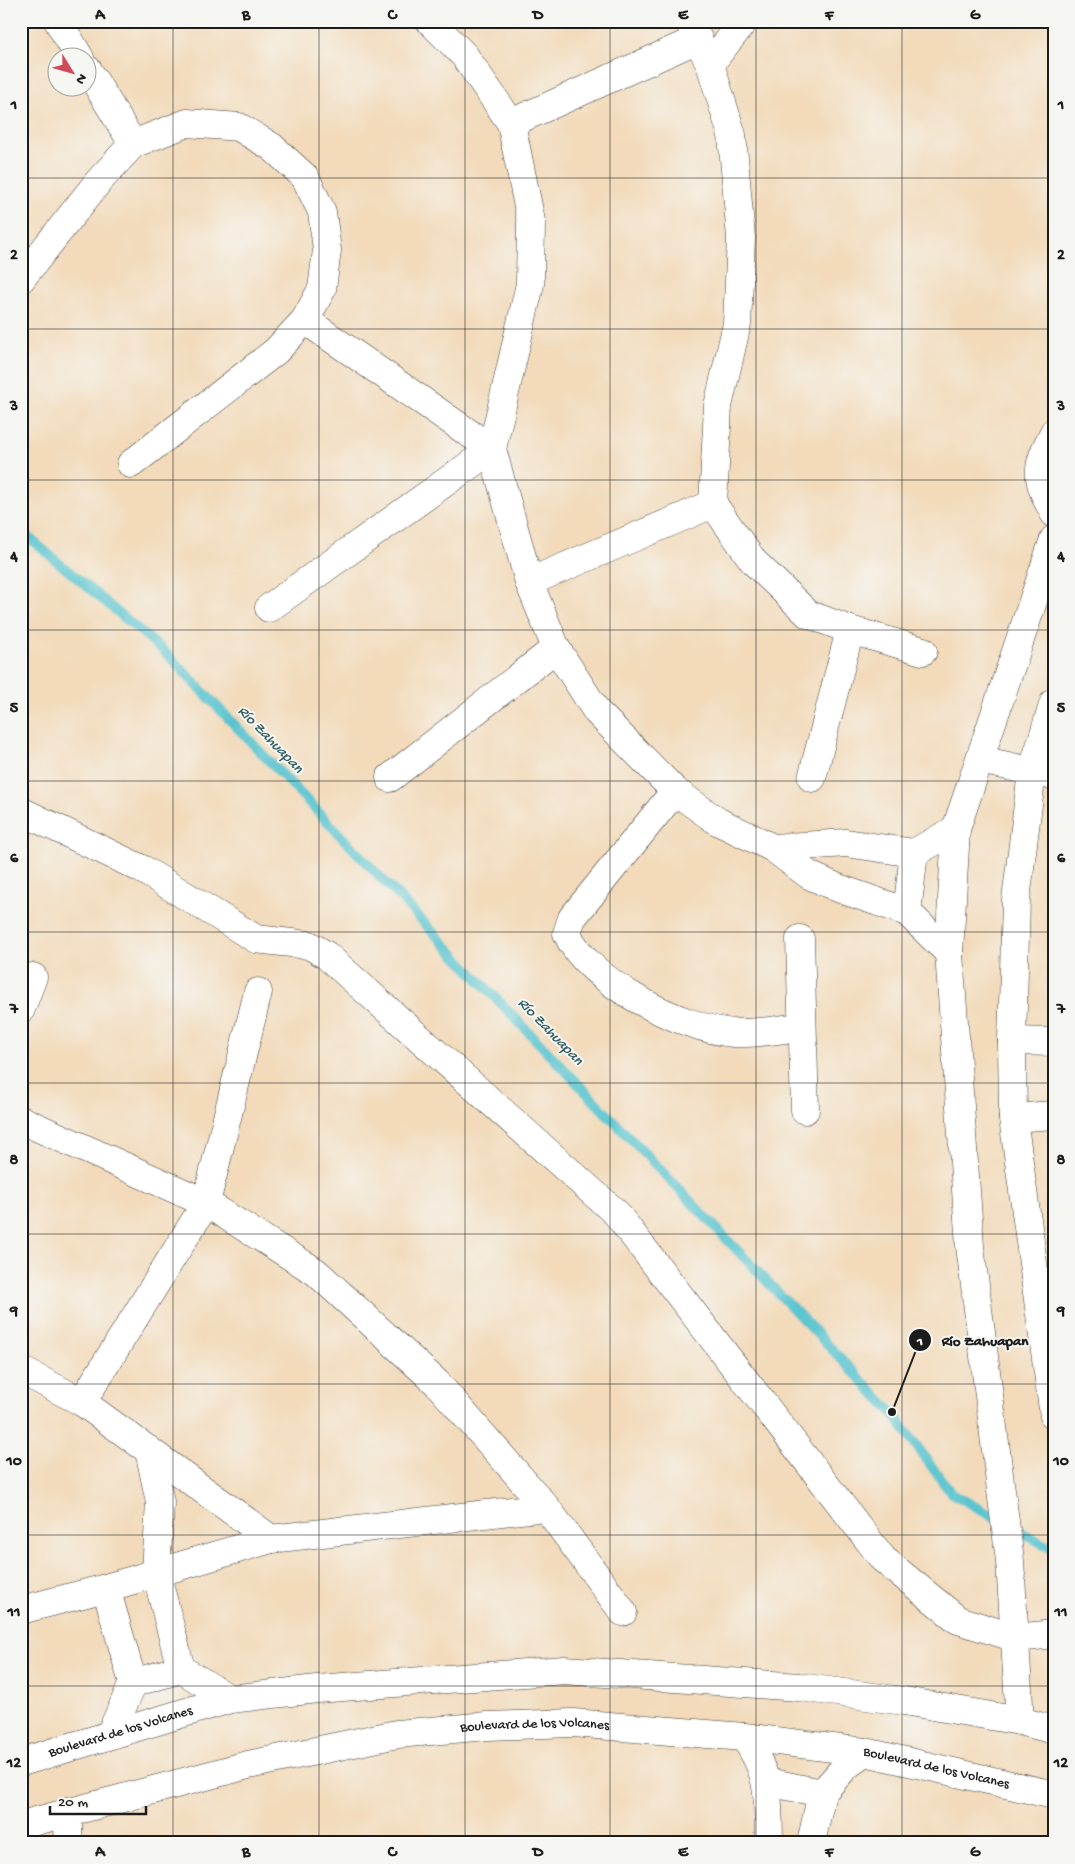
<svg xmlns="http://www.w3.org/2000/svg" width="1075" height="1864" viewBox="0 0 1075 1864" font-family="'Gochi Hand',sans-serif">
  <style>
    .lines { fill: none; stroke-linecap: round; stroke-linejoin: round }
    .stream { stroke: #56c3ce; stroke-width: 10 }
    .minor-casing { stroke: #3c3834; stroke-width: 29 }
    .minor { stroke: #fff; stroke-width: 28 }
    .grid { fill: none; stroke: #1c1c1c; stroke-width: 1; stroke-opacity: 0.55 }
    .labels { text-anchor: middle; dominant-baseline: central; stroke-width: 4; stroke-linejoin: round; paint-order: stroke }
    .street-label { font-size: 14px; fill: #1c1c1c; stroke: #f6f6f2 }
    .water-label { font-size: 15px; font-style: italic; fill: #335f63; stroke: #f6f6f2 }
    .leader { fill: none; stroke: #1c1c1c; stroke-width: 2 }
    .callout-dot { fill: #1c1c1c; stroke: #f6f6f2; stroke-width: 2 }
    .mark-label { font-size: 15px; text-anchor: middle; font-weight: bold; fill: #fff }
    .callout-label { font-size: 15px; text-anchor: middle; font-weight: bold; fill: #1c1c1c; stroke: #f6f6f2; stroke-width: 4; stroke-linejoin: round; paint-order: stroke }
    .neatline { fill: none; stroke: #1c1c1c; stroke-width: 2 }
    .grid-label { font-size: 16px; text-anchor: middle; font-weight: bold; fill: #1c1c1c }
  </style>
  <rect width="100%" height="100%" fill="#f6f6f2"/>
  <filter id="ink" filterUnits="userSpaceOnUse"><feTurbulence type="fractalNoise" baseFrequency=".02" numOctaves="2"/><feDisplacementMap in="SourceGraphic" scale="10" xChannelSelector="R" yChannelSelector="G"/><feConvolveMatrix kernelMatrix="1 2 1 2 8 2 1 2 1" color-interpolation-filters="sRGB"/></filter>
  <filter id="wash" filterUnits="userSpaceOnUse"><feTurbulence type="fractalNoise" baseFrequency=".0096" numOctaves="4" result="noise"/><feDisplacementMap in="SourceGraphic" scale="20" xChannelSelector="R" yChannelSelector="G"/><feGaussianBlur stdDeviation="1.12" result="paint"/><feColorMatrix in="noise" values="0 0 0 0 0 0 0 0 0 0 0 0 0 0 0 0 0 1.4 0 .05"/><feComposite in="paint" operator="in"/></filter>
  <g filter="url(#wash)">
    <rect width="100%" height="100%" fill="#f2daba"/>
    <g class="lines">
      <!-- stream -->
      <path class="stream" d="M21 531 165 652 892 1412 951 1493 1054 1550"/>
    </g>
  </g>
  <g filter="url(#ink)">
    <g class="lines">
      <defs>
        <g id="minor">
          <path d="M58 21 80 58"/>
          <path d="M430 21 464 55 511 123 531 221 530 284 492 449 529 582 556 648 597 712 675 791 717 821 773 848 809 875 838 888 907 912 949 953"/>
          <path d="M689 21 710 64 732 135 741 238 737 324 718 406 713 504 754 562 808 614 850 630 923 651"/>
          <path d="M710 64 744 21"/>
          <path d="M88 70 133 144"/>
          <path d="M511 123 698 39"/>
          <path d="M21 279 98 182 133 144 187 123 239 127 272 147 305 177 322 212 327 250 322 289 305 320 276 351 131 464"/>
          <path d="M1054 432C1035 468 1035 478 1054 513"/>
          <path d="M529 582 713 504"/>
          <path d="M269 608 492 449 305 320"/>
          <path d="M1054 702 1032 772 1016 900 1012 1041 1013 1118 1054 1416"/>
          <path d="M980 760 1054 776"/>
          <path d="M390 778 556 648"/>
          <path d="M812 778 850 630"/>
          <path d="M675 791 572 918 567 933C587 982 682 1029 734 1033 756 1034 780 1029 802 1027"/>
          <path d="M21 811 142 869 256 939 309 945 326 955 616 1213 883 1559 958 1620 1016 1638 1054 1634"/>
          <path d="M773 848 846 843 914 853 956 829"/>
          <path d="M907 912 914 853"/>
          <path d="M800 939 805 1110"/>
          <path d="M21 1009 33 977"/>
          <path d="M1012 1041 1054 1042"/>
          <path d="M1013 1118 1054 1115"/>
          <path d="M21 1120 206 1203 316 1272 437 1383 546 1507 623 1612"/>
          <path d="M21 1370 82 1402 271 1539 546 1507"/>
          <path d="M82 1402 206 1203 258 992"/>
          <path d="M149 1450 160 1502 156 1572 181 1669 230 1699"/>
          <path d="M106 1588 133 1683 110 1735"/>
          <path d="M21 1610 106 1588 271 1539"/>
          <path d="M133 1683 181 1669"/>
          <path d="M1020 1721 1010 1561 970 1246 949 953 956 829 1054 539"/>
          <path d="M744 1737C771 1774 768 1799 769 1843"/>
          <path id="s1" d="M21 1762 230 1699 317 1689 564 1670 799 1687 904 1701 1020 1721 1054 1730"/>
          <path d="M767 1782 822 1793"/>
          <path d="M67 1811 69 1843"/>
          <path id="s2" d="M21 1825 248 1765 397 1734 487 1726 573 1723 744 1737 865 1752 1054 1795"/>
          <path d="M811 1843 822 1793 846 1766 865 1752"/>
        </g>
      </defs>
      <!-- minor casing -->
      <use href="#minor" class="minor-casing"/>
      <!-- minor -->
      <use href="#minor" class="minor"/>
    </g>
  </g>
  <!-- grid -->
  <path class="grid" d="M173 21V1843M319 21V1843M465 21V1843M610 21V1843M756 21V1843M902 21V1843M21 178H1054M21 329H1054M21 480H1054M21 630H1054M21 781H1054M21 932H1054M21 1083H1054M21 1234H1054M21 1384H1054M21 1535H1054M21 1686H1054"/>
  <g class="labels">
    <!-- street labels -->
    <g class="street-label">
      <text stroke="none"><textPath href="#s2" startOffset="525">Boulevard de los Volcanes</textPath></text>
      <text stroke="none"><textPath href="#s1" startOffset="104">Boulevard de los Volcanes</textPath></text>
      <text stroke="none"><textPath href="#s2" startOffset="930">Boulevard de los Volcanes</textPath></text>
    </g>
    <!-- water labels -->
    <g class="water-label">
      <text transform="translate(270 740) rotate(46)">Río Zahuapan</text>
      <text transform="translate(550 1032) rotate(46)">Río Zahuapan</text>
    </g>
  </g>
  <!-- callouts -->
  <path class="leader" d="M892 1412L920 1340"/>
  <g class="callout-dot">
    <circle cx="892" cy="1412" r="5"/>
    <circle cx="920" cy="1340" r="12"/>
  </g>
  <g class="mark-label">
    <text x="920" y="1345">1</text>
  </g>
  <g class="callout-label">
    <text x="985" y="1345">Río Zahuapan</text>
  </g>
  <!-- margin -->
  <rect width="1075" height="1864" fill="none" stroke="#f6f6f2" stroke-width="55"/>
  <!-- north arrow -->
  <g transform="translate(72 72) rotate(127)"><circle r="24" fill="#f6f6f2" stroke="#9f9f9c"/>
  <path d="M0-4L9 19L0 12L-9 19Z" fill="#d1495b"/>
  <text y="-8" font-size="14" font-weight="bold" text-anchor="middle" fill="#1c1c1c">N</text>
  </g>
  <!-- scale -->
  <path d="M50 1806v8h96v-8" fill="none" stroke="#1c1c1c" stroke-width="2.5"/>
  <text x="58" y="1806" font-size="15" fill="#1c1c1c" stroke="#f6f6f2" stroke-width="4" paint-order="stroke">20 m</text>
  <rect x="28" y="28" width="1020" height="1808" class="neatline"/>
  <g class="grid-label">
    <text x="100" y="19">A</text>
    <text x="246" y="19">B</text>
    <text x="392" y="19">C</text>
    <text x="538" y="19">D</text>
    <text x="683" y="19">E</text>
    <text x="829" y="19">F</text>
    <text x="975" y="19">G</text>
    <text x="14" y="109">1</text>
    <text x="1061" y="109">1</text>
    <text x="14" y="259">2</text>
    <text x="1061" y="259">2</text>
    <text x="14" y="410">3</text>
    <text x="1061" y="410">3</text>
    <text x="14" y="561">4</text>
    <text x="1061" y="561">4</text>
    <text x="14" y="712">5</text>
    <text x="1061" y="712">5</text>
    <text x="14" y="862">6</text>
    <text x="1061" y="862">6</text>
    <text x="14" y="1013">7</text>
    <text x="1061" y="1013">7</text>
    <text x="14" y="1164">8</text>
    <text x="1061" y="1164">8</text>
    <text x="14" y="1315">9</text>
    <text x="1061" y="1315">9</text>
    <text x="14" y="1465">10</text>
    <text x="1061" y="1465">10</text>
    <text x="14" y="1616">11</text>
    <text x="1061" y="1616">11</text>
    <text x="14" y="1767">12</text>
    <text x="1061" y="1767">12</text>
    <text x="100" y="1856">A</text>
    <text x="246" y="1856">B</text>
    <text x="392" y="1856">C</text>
    <text x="538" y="1856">D</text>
    <text x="683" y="1856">E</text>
    <text x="829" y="1856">F</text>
    <text x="975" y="1856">G</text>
  </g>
</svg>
